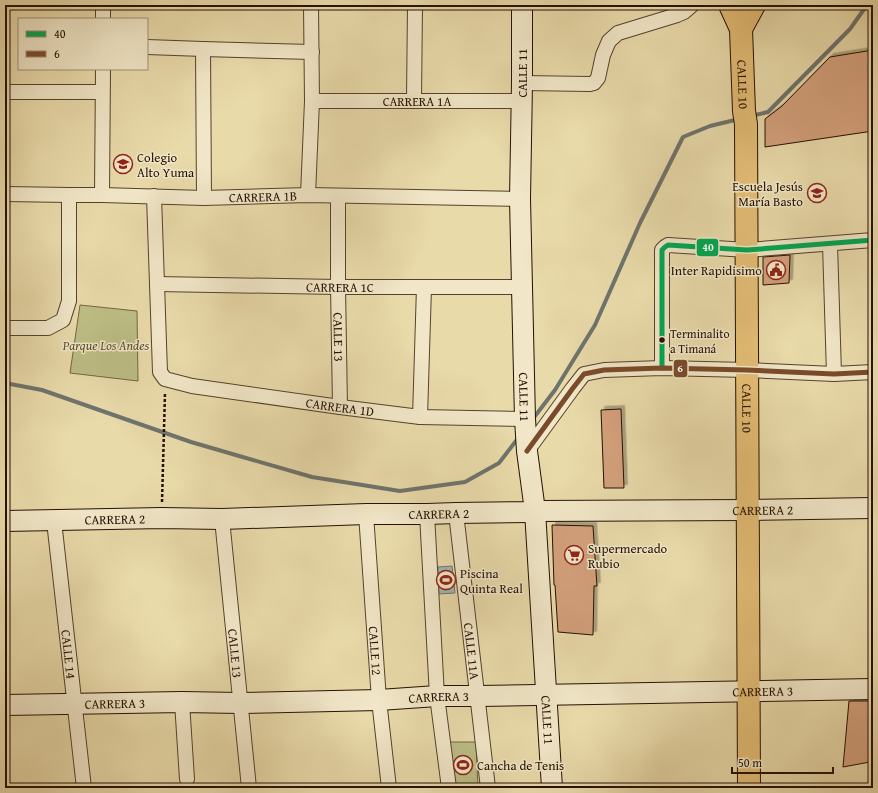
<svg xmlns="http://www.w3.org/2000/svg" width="878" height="793" viewBox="0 0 878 793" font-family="'Gentium Book Plus',serif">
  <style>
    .green { fill: #bcbe85; stroke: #706742 }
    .water { fill: #9eb7b5; stroke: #6e746d }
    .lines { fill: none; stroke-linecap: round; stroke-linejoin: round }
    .shore { stroke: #62645a; stroke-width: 1 }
    .stream { stroke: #6e746d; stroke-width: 4 }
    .building { fill: #d3a07b; stroke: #251000; filter: url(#shadow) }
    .street-casing { stroke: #56422a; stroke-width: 16 }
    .secondary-casing { stroke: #251000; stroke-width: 22 }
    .primary-casing { stroke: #251000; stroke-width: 24 }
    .path { stroke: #251000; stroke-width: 2.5; stroke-dasharray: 3 2; stroke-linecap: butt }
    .street { stroke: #f1e7c8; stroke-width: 14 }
    .secondary { stroke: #f1e7c8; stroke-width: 20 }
    .primary { stroke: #e4bd75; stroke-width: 22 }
    .bus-1-casing { stroke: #f1e7c8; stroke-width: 8 }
    .bus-2-casing { stroke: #f1e7c8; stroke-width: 8 }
    .bus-1 { stroke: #00a651; stroke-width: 5 }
    .bus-2 { stroke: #7a4b2a; stroke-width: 5 }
    .bus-dot { fill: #251000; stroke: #f1e7c8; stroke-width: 1.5 }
    .labels { text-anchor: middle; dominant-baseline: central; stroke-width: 3; stroke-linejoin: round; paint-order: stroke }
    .bus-label { font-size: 12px; fill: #251000; stroke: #f1e7c8; text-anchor: start }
    .street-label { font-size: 13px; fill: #251000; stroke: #f1e7c8 }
    .poi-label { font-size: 13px; fill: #251000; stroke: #f1e7c8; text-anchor: start }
    .park-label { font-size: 13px; font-style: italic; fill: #5a4d2f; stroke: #f1e7c8 }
    .line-badge { stroke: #f1e7c8; stroke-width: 1.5 }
    .badge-label { font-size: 11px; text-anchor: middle; font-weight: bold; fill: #fff }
  </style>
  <defs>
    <filter id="shadow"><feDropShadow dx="3.5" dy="-3.5" stdDeviation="0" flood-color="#0004"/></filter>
  </defs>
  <rect width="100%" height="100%" fill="#e9daaa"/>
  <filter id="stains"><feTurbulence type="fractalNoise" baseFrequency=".005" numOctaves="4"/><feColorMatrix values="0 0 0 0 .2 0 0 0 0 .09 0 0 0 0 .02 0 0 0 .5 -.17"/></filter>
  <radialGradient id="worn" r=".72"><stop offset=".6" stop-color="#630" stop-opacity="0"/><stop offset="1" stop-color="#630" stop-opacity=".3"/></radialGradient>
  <!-- green -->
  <g class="green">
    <path d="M80 305 137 311 138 381 70 373Z"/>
    <path d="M447 742H476L478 788H452Z"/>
  </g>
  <!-- water -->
  <path class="water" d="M452 566 455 593 439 594 438 567Z"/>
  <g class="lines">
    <!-- shore -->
    <path class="shore" d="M443 571 446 570 448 572 450 587 449 589 445 590 443 588 442 572Z"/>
    <!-- stream -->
    <g class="stream">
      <path d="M751 116 768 112 850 29 867 5"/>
      <path d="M5 383 42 390 191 442 312 477 400 491 465 482 499 463 519 437"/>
      <path d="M532 420 555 390 595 325 640 223 683 137 710 126 739 119"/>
    </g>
  </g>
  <!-- building -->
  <g class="building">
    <path d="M873 50V131L765 147V119L782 106 830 57Z"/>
    <path d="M790 255 789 283 763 285V257Z"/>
    <path d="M621 409 624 488H604L601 410Z"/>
    <path d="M552 525 593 526 597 586H594L593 635 558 632 555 585H554Z"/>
    <path d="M849 701H872L870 762 843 767Z"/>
  </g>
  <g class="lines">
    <defs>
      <g id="street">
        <path d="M103 5V19"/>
        <path d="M147 47 203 49 312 52"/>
        <path d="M203 49 204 198"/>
        <path d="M522 83 590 84 594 83 598 78 603 55 609 41 618 33 677 15 684 12 692 5"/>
        <path d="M5 92H102"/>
        <path d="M414 100 415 5"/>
        <path id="s1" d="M312 101H522"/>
        <path id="s2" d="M5 194 69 195H102L204 198 308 195 520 199"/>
        <path d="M102 195 103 69"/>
        <path d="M308 195 312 101 311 5"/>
        <path id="s3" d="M154 196 160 372 165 379 192 386 340 407 420 417 525 419"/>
        <path id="s4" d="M338 196V287L340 407"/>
        <path d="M830 244 834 374"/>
        <path id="s5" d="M157 284 338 287H522"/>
        <path d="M5 328H48L63 320 69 301V195"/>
        <path d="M662 368V250L665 247 668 245 747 250 873 240"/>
        <path d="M420 417 424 287"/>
        <path d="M527 451 573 388 584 374 604 370 662 368 747 370 834 374 873 372"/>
        <path id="s6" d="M456 513 488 788"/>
        <path id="s7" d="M366 514 379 700 389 788"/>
        <path d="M427 514 437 696 449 788"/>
        <path id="s8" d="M222 519 249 788"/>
        <path id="s9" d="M54 521 84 788"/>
        <path d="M182 702 187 779"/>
      </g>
      <g id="secondary">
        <path id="s10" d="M522 5V83L520 199 525 419 527 451 535 511 552 788"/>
        <path id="s11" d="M5 521 162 518 222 519 366 514H427L456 513 529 512 535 511 748 510 873 508"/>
        <path id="s12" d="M5 705 182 702 240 703 379 700 437 696H478L873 689"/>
      </g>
      <g id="primary">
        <path id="s13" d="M730 5 741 29 744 111 746 124 749 788"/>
        <path d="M741 29 754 5"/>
      </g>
    </defs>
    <!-- street casing -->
    <use href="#street" class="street-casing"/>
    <!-- secondary casing -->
    <use href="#secondary" class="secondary-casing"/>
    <!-- primary casing -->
    <use href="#primary" class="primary-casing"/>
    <!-- path -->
    <path class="path" d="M162 502 165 393"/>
    <!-- street -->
    <use href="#street" class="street"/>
    <!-- secondary -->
    <use href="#secondary" class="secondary"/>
    <!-- primary -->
    <use href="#primary" class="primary"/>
    <defs>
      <path id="bus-1" d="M662 368V250L665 247 668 245 747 250 873 240"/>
      <path id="bus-2" d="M527 451 573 388 584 374 604 370 662 368 747 370 834 374 873 372"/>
    </defs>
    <!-- bus-1 casing -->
    <use href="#bus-1" class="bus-1-casing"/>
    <!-- bus-2 casing -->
    <use href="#bus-2" class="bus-2-casing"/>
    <!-- bus-1 -->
    <use href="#bus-1" class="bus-1"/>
    <!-- bus-2 -->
    <use href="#bus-2" class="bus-2"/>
  </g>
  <!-- icons -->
  <defs>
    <symbol id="school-ring" viewBox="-11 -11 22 22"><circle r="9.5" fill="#f1e7c8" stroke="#8f2418" stroke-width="1.5"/><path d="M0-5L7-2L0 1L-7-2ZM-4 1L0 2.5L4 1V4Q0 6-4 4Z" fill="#8f2418"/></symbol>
    <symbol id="civic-ring" viewBox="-11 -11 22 22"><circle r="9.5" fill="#f1e7c8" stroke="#8f2418" stroke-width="1.5"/><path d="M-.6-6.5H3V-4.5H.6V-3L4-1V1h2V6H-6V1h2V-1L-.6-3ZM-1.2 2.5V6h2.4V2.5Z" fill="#8f2418"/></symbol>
    <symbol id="supermarket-ring" viewBox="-11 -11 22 22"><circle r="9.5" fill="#f1e7c8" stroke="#8f2418" stroke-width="1.5"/><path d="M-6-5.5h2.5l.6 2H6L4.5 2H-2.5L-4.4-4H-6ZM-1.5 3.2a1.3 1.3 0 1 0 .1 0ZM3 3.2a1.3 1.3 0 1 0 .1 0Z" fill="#8f2418"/></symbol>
    <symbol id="stadium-ring" viewBox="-11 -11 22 22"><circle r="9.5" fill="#f1e7c8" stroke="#8f2418" stroke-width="1.5"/><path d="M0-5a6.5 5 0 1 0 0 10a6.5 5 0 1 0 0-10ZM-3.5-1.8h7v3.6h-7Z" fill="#8f2418"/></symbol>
  </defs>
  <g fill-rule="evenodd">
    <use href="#school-ring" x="112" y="153" width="22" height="22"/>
    <use href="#school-ring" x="806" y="182" width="22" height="22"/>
    <use href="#civic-ring" x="765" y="259" width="22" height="22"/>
    <use href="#supermarket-ring" x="563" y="544" width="22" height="22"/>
    <use href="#stadium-ring" x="435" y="569" width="22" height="22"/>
    <use href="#stadium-ring" x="452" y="754" width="22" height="22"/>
  </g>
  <!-- markers -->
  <circle class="bus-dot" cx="662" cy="340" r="3.5"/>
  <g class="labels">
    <!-- bus labels -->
    <g class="bus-label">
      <text x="670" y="333">Terminalito<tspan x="670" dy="15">a Timaná</tspan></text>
    </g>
    <!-- street labels -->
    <g class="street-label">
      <text transform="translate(522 73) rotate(-90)">CALLE 11</text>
      <text stroke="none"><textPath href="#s13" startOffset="82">CALLE 10</textPath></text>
      <text stroke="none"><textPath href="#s1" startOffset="105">CARRERA 1A</textPath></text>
      <text stroke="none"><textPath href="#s2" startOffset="258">CARRERA 1B</textPath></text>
      <text stroke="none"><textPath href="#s5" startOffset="183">CARRERA 1C</textPath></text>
      <text stroke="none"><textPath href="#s4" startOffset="141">CALLE 13</textPath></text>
      <text stroke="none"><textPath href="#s10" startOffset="392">CALLE 11</textPath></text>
      <text stroke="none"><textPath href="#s3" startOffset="362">CARRERA 1D</textPath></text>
      <text stroke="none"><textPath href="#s13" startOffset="406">CALLE 10</textPath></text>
      <text stroke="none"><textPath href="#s11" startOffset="758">CARRERA 2</textPath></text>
      <text stroke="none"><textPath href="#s11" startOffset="434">CARRERA 2</textPath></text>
      <text stroke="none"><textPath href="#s11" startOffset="110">CARRERA 2</textPath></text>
      <text stroke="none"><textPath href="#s7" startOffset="137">CALLE 12</textPath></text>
      <text stroke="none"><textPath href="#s6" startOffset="139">CALLE 11A</textPath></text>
      <text stroke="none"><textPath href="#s8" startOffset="135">CALLE 13</textPath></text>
      <text stroke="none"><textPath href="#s9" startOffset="134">CALLE 14</textPath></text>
      <text stroke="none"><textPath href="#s12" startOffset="758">CARRERA 3</textPath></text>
      <text stroke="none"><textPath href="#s12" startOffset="434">CARRERA 3</textPath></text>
      <text stroke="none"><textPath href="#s12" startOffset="110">CARRERA 3</textPath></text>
      <text stroke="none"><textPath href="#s10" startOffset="716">CALLE 11</textPath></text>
    </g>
    <!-- poi labels -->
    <g class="poi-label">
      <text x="137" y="157">Colegio<tspan x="137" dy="15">Alto Yuma</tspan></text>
      <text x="803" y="186" text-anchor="end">Escuela Jesús<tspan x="803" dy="15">María Basto</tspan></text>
      <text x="762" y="270" text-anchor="end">Inter Rapidisimo</text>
      <text x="588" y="548">Supermercado<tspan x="588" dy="15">Rubio</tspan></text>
      <text x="460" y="573">Piscina<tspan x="460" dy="15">Quinta Real</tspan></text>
      <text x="477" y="765">Cancha de Tenis</text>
    </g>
    <!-- park labels -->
    <g class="park-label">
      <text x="106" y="345">Parque Los Andes</text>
    </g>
  </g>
  <g class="line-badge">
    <rect x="696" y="238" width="23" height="19" rx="4" fill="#00a651"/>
    <rect x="673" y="359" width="15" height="19" rx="4" fill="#7a4b2a"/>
  </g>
  <g class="badge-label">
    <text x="708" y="251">40</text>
    <text x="680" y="372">6</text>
  </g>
  <!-- margin -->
  <rect width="878" height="793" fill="none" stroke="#e9daaa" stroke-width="20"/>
  <rect x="6" y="6" width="866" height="781" fill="none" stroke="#251000" stroke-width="2"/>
  <rect x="10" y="10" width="858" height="773" fill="none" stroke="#251000"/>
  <!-- legend -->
  <rect x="18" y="18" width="130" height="52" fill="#f1e7c8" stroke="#9f9178"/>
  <rect x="26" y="31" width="20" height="6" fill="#00a651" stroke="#9f9178"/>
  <text x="54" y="38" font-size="12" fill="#251000">40</text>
  <rect x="26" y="51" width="20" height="6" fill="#7a4b2a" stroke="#9f9178"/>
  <text x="54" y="58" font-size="12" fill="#251000">6</text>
  <!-- scale -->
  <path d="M732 767v6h101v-6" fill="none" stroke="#251000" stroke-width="2"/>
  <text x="738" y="767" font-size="12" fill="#251000" stroke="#f1e7c8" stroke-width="3" paint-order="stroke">50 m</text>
  <rect width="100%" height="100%" filter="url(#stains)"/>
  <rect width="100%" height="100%" fill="url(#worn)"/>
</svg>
